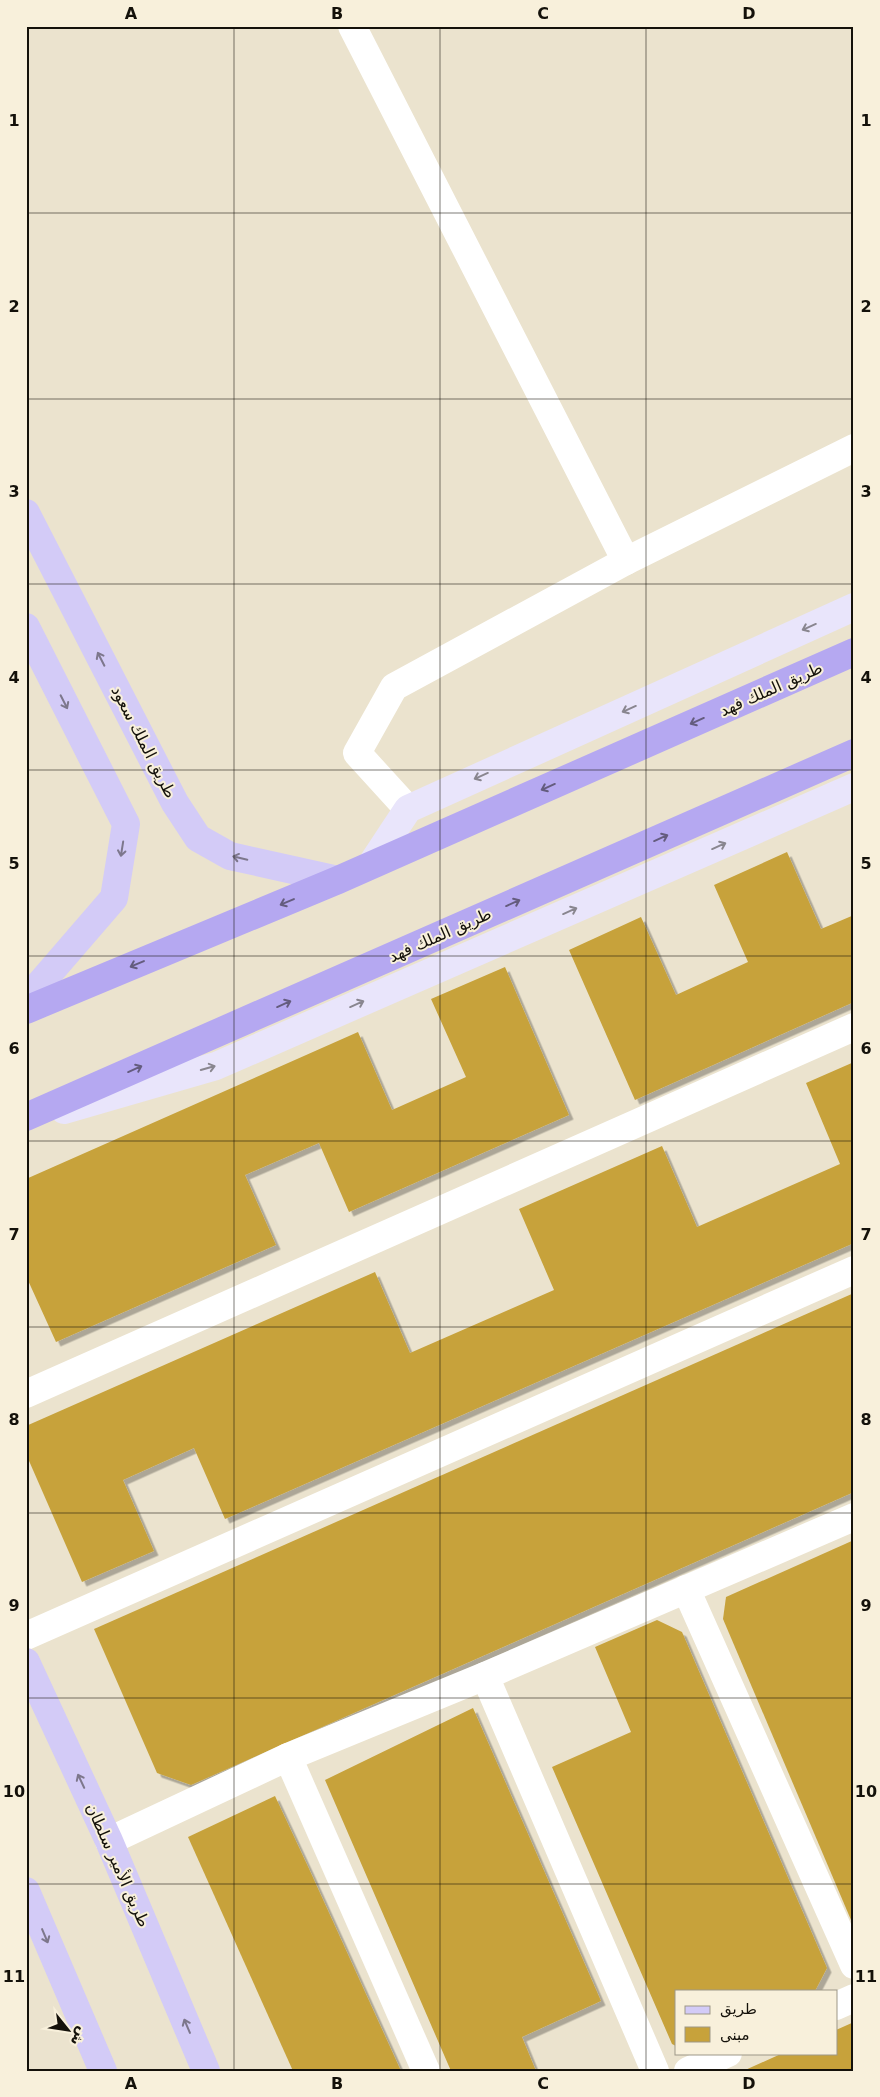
<svg xmlns="http://www.w3.org/2000/svg" width="880" height="2097" viewBox="0 0 880 2097" font-family="'DejaVu Sans',Vazirmatn,sans-serif">
  <style>
    .building { fill: #c7a23b; filter: url(#shadow) }
    .lines { fill: none; stroke-linecap: round; stroke-linejoin: round }
    .street { stroke: #fff; stroke-width: 28 }
    .secondary { stroke: #e9e5fb; stroke-width: 28 }
    .primary { stroke: #d3cbf7; stroke-width: 28 }
    .highway { stroke: #b5a8f1; stroke-width: 28 }
    .oneway { stroke: #89868f }
    .oneway2 { stroke: #7d778c }
    .oneway3 { stroke: #645c7e }
    .grid { fill: none; stroke: #14110a; stroke-width: 1; stroke-opacity: 0.55 }
    .labels { text-anchor: middle; dominant-baseline: central; stroke-width: 4; stroke-linejoin: round; paint-order: stroke }
    .street-label { font-size: 16px; fill: #14110a; stroke: #f8f0db }
    .neatline { fill: none; stroke: #14110a; stroke-width: 2 }
    .grid-label { font-size: 16px; text-anchor: middle; font-weight: bold; fill: #14110a }
  </style>
  <defs>
    <filter id="shadow"><feDropShadow dx="4.5" dy="4.5" stdDeviation="0" flood-color="#0004"/></filter>
  </defs>
  <rect width="100%" height="100%" fill="#ebe3ce"/>
  <!-- building -->
  <g class="building">
    <path d="M787 852 821 929 854 915V1002L635 1100 569 950 641 917 676 995 748 962 714 885Z"/>
    <path d="M505 967 569 1115 349 1212 319 1143 245 1175 276 1245 56 1342 26 1276V1179L358 1032 392 1110 466 1077 431 999Z"/>
    <path d="M854 1062V1243L225 1519 194 1448 123 1480 154 1551 82 1582 26 1454V1426L375 1272 410 1353 554 1290 519 1209 662 1146 697 1227 840 1164 806 1083Z"/>
    <path d="M854 1293V1492L191 1785 157 1773 94 1629Z"/>
    <path d="M854 1540V1927L723 1619 726 1597Z"/>
    <path d="M657 1620 682 1632 827 1968 815 1991H676V2046L672 2044 552 1767 631 1732 595 1647Z"/>
    <path d="M473 1708 601 2001 522 2037 536 2071H451L325 1780Z"/>
    <path d="M275 1796 310 1871 401 2071H293L188 1837Z"/>
    <path d="M854 2022V2071H743L783 2053H836V2030Z"/>
  </g>
  <g class="lines">
    <!-- street -->
    <g class="street">
      <path d="M352 26 626 561"/>
      <path d="M408 809 357 753 394 687 626 561 854 448"/>
      <path d="M26 1394 854 1027"/>
      <path d="M686 1589 854 1965"/>
      <path d="M26 1636 854 1270"/>
      <path d="M485 1676 655 2071"/>
      <path d="M288 1757 426 2071"/>
      <path d="M109 1841 288 1757 485 1676 854 1517"/>
      <path d="M836 2006 854 1998"/>
      <path d="M688 2071 728 2053"/>
    </g>
    <!-- secondary -->
    <g class="secondary">
      <path d="M371 865 408 809 854 607"/>
      <path d="M64 1110 216 1066 854 787"/>
    </g>
    <!-- primary -->
    <g class="primary">
      <path d="M26 513 175 803 198 838 230 856 338 880"/>
      <path d="M26 627 126 824 114 898 26 1000"/>
      <path d="M26 1662 109 1841 206 2071"/>
      <path d="M26 1891 103 2071"/>
    </g>
    <!-- highway -->
    <g class="highway">
      <path d="M26 1010 338 880 854 652"/>
      <path d="M26 1117 854 753"/>
    </g>
  </g>
  <!-- one-way arrows -->
  <defs><path id="oneway-shaft" d="M-6 0H5M1.5-3L5.5 0L1.5 3" fill="none" stroke-width="1.6" stroke-linecap="round" stroke-linejoin="round" transform="scale(1.25)"/></defs>
  <g class="oneway">
    <use href="#oneway-shaft" transform="translate(809 627) rotate(156)"/>
    <use href="#oneway-shaft" transform="translate(629 709) rotate(156)"/>
    <use href="#oneway-shaft" transform="translate(481 776) rotate(156)"/>
    <use href="#oneway-shaft" transform="translate(719 846) rotate(-24)"/>
    <use href="#oneway-shaft" transform="translate(570 911) rotate(-24)"/>
    <use href="#oneway-shaft" transform="translate(357 1004) rotate(-24)"/>
    <use href="#oneway-shaft" transform="translate(208 1068) rotate(-16)"/>
  </g>
  <g class="oneway2">
    <use href="#oneway-shaft" transform="translate(101 659) rotate(-117)"/>
    <use href="#oneway-shaft" transform="translate(64 702) rotate(63)"/>
    <use href="#oneway-shaft" transform="translate(122 849) rotate(99)"/>
    <use href="#oneway-shaft" transform="translate(240 858) rotate(-167)"/>
    <use href="#oneway-shaft" transform="translate(81 1781) rotate(-115)"/>
    <use href="#oneway-shaft" transform="translate(45 1936) rotate(67)"/>
    <use href="#oneway-shaft" transform="translate(187 2026) rotate(-113)"/>
  </g>
  <g class="oneway3">
    <use href="#oneway-shaft" transform="translate(697 721) rotate(156)"/>
    <use href="#oneway-shaft" transform="translate(548 787) rotate(156)"/>
    <use href="#oneway-shaft" transform="translate(661 838) rotate(-24)"/>
    <use href="#oneway-shaft" transform="translate(287 902) rotate(157)"/>
    <use href="#oneway-shaft" transform="translate(513 903) rotate(-24)"/>
    <use href="#oneway-shaft" transform="translate(137 964) rotate(157)"/>
    <use href="#oneway-shaft" transform="translate(284 1004) rotate(-24)"/>
    <use href="#oneway-shaft" transform="translate(135 1069) rotate(-24)"/>
  </g>
  <!-- grid -->
  <path class="grid" d="M234 26V2071M440 26V2071M646 26V2071M26 213H854M26 399H854M26 584H854M26 770H854M26 956H854M26 1141H854M26 1327H854M26 1513H854M26 1698H854M26 1884H854"/>
  <g class="labels">
    <!-- street labels -->
    <g class="street-label">
      <text transform="translate(771 689) rotate(-24)">طريق الملك فهد</text>
      <text transform="translate(144 742) rotate(63)">طريق الملك سعود</text>
      <text transform="translate(440 935) rotate(-24)">طريق الملك فهد</text>
      <text transform="translate(118 1865) rotate(66)">طريق الأمير سلطان</text>
    </g>
  </g>
  <!-- border -->
  <rect width="880" height="2097" fill="none" stroke="#f8f0db" stroke-width="55"/>
  <!-- legend -->
  <rect x="675" y="1990" width="162" height="65" fill="#f8f0db" stroke="#9d9787"/>
  <rect x="685" y="2006" width="25" height="8" fill="#d3cbf7" stroke="#9d9787"/>
  <text x="720" y="2014" font-size="15" fill="#14110a">طريق</text>
  <rect x="685" y="2027" width="25" height="15" fill="#c7a23b" stroke="#9d9787"/>
  <text x="720" y="2040" font-size="15" fill="#14110a">مبنى</text>
  <!-- north arrow -->
  <g transform="translate(68 2030) rotate(120)" stroke="#f8f0db" stroke-width="4" paint-order="stroke">
  <path d="M0-4L9 19L0 12L-9 19Z" fill="#14110a"/>
  <text y="-8" font-size="14" font-weight="bold" text-anchor="middle" fill="#14110a">ش</text>
  </g>
  <rect x="28" y="28" width="824" height="2042" class="neatline"/>
  <g class="grid-label">
    <text x="131" y="19">A</text>
    <text x="337" y="19">B</text>
    <text x="543" y="19">C</text>
    <text x="749" y="19">D</text>
    <text x="14" y="126">1</text>
    <text x="866" y="126">1</text>
    <text x="14" y="312">2</text>
    <text x="866" y="312">2</text>
    <text x="14" y="497">3</text>
    <text x="866" y="497">3</text>
    <text x="14" y="683">4</text>
    <text x="866" y="683">4</text>
    <text x="14" y="869">5</text>
    <text x="866" y="869">5</text>
    <text x="14" y="1054">6</text>
    <text x="866" y="1054">6</text>
    <text x="14" y="1240">7</text>
    <text x="866" y="1240">7</text>
    <text x="14" y="1425">8</text>
    <text x="866" y="1425">8</text>
    <text x="14" y="1611">9</text>
    <text x="866" y="1611">9</text>
    <text x="14" y="1797">10</text>
    <text x="866" y="1797">10</text>
    <text x="14" y="1982">11</text>
    <text x="866" y="1982">11</text>
    <text x="131" y="2089">A</text>
    <text x="337" y="2089">B</text>
    <text x="543" y="2089">C</text>
    <text x="749" y="2089">D</text>
  </g>
</svg>
